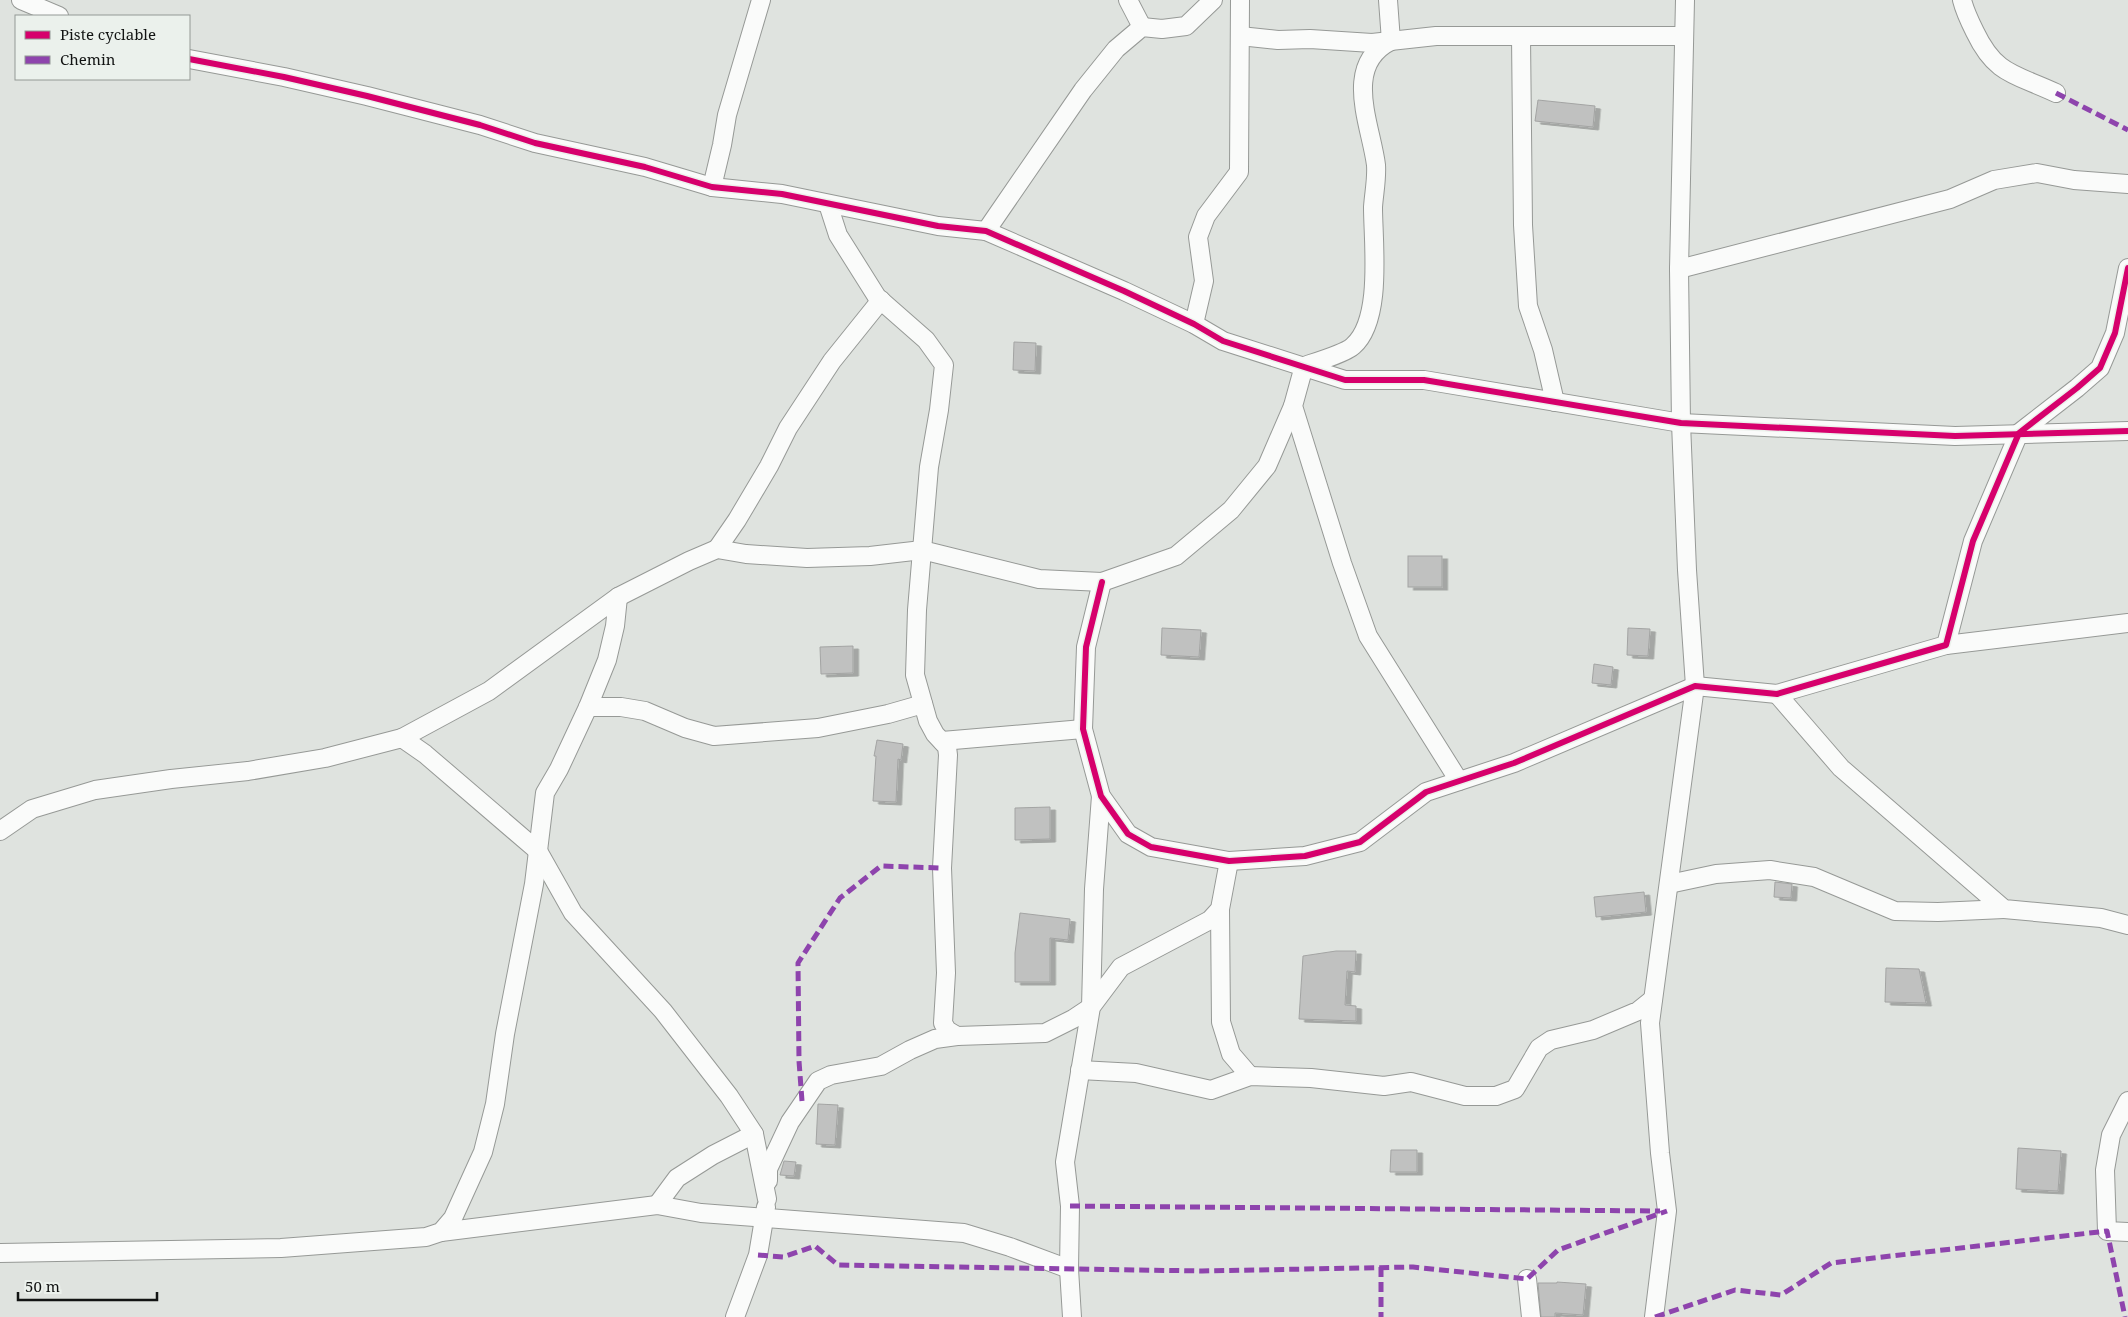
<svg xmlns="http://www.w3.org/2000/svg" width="2128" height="1317" viewBox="0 0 2128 1317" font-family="'Noto Serif',serif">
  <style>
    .building { fill: #c0c1c0; stroke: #a3a4a3; filter: url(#shadow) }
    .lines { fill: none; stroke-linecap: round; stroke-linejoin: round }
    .minor-casing { stroke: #969996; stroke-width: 20 }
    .minor { stroke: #fafbfa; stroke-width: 18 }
    .quiet { stroke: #8e44ad; stroke-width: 5; stroke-dasharray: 10 5; stroke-linecap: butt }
    .cycleway-casing { stroke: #ebf1ec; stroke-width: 9 }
    .cycleway { stroke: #d6006c; stroke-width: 6 }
  </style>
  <defs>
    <filter id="shadow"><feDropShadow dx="5.5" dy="3" stdDeviation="0" flood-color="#0004"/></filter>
  </defs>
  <rect width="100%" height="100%" fill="#dfe3df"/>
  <!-- building -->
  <g class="building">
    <path d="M1538 100 1595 106 1593 127 1535 121Z"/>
    <path d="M1014 342 1036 343 1035 371 1013 370Z"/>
    <rect x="1408" y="556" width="34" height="31"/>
    <path d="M1162 628 1201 630 1199 657 1161 655Z"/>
    <path d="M1628 628 1650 629 1648 656 1627 655Z"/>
    <path d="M853 646V673L821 674 820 647Z"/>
    <path d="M1594 664 1613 667 1611 685 1592 683Z"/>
    <path d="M877 740 903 744 901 760 898 759 896 802 873 801 876 756H874Z"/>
    <path d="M1050 807V839L1015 840V808Z"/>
    <path d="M1775 882 1792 884 1791 898 1774 897Z"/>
    <path d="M1644 892 1646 912 1596 917 1594 897Z"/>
    <path d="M1020 913 1070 919 1068 940 1050 938V982H1015V953Z"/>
    <path d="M1336 951H1356L1355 972 1347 971 1345 1005 1356 1006V1021L1299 1019 1303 956Z"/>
    <path d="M1886 968 1919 969 1926 1003 1885 1002Z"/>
    <path d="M818 1104 838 1105 835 1145 816 1144Z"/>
    <path d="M2018 1148 2061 1151 2058 1191 2016 1189Z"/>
    <path d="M1391 1150H1417V1172H1390Z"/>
    <path d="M784 1161 796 1162 794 1176 780 1175Z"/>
    <path d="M1557 1282 1586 1284 1583 1315 1555 1313V1317H1541L1538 1283H1557Z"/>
  </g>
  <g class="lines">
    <defs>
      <g id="minor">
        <path d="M21 0 59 16"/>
        <path d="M1128 0 1142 27"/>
        <path d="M1388 0 1391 41C1342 65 1371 125 1376 165 1377 179 1374 193 1373 207 1373 243 1383 320 1353 346 1346 353 1316 362 1304 366L1293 406 1342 563 1368 636 1459 781"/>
        <path d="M1962 0C1965 12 1970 22 1975 32 1996 76 2016 74 2056 93"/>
        <path d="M1240 36 1278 40 1310 39 1372 43 1436 36H1684"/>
        <path d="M1521 37 1523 225 1528 306 1543 350 1555 402"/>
        <path d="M189 59 284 77 367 96 480 125 535 143 645 167 712 187 782 194 938 226 986 231 1124 291 1194 324 1223 341 1345 380H1424L1681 423 1955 436 2128 431"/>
        <path d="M712 187 722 145 727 115 761 0"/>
        <path d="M828 204 838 235 877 297 926 340 944 365 939 410 929 467 917 610 915 675 928 721 935 734 947 747 948 755 942 868 946 973 943 1023 947 1030 957 1036 1045 1033 1073 1019 1091 1007 1094 889 1101 796"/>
        <path d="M986 231 1083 90 1116 49 1142 27 1162 29 1186 26 1213 0"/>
        <path d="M1679 269 1950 199 1994 180 2037 173 2074 180 2128 184"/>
        <path d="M1194 324 1204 281 1198 237 1206 216 1239 172 1240 0"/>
        <path d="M717 549 737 520 769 466 788 428 832 361 881 300"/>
        <path d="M1102 582 1086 647 1083 729 1101 796 1128 834 1151 847 1229 861 1305 856 1360 842 1426 792 1514 763 1695 686 1777 694 1946 645 1973 541 2019 433 2077 388 2100 368 2115 333 2128 268"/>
        <path d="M1946 645 2128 623"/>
        <path d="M1777 694 1841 768 2004 909 2101 918 2128 925"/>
        <path d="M588 707H621L645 711 685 728 714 736 818 728 888 714 923 704"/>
        <path d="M402 738 489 691 618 597 689 561 717 549 746 554 807 558 870 556 922 550 1039 579 1102 582 1176 556 1231 510 1267 466 1293 406"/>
        <path d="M942 741 1083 729"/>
        <path d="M0 831 32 809 95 790 171 779 248 771 325 758 402 738 425 754 538 851 573 913 663 1011 729 1096 754 1134 767 1199"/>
        <path d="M1669 884 1716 874 1770 870 1814 877 1895 911 1938 912 2004 909"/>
        <path d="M1220 909 1221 1022 1231 1054 1250 1076"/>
        <path d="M1080 1070 1136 1073 1211 1090 1250 1076 1311 1078 1384 1086 1411 1082 1465 1096H1496L1515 1089 1539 1048 1551 1040 1593 1030 1638 1011 1653 999"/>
        <path d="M2128 1101 2111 1135 2105 1170 2107 1231 2128 1232"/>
        <path d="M768 1181V1169L790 1122 818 1081 831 1075 881 1066 910 1050 935 1039 957 1036"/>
        <path d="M657 1205 677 1178 713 1155 754 1134"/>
        <path d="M441 1232 657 1205 701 1213 964 1233 1010 1247 1069 1269"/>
        <path d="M0 1253 281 1248 426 1237 441 1232 453 1218 483 1152 495 1104 505 1034 534 884 545 793 559 769 588 707 607 660 615 626 618 597"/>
        <path d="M1527 1279 1531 1317"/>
        <path d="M735 1317 758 1255 766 1207"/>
        <path d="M1072 1317 1069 1269 1070 1206 1065 1162 1091 1007 1121 967 1210 920 1220 909 1229 861"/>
        <path d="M1654 1317 1667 1211 1660 1153 1650 1023 1695 686 1687 570 1681 423 1679 269 1685 0"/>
      </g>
    </defs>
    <!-- minor casing -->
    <use href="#minor" class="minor-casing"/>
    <!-- minor -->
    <use href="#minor" class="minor"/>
    <!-- quiet -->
    <g class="quiet">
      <path d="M2056 93 2128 130"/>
      <path d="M802 1101 799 1061 798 963 840 898 881 866 942 868"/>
      <path d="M1070 1206 1660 1211"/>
      <path d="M758 1255 783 1257 815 1246 838 1265 1202 1271 1413 1267 1527 1279 1558 1250 1667 1211"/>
      <path d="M1381 1267V1317"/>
      <path d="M1655 1317 1735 1290 1781 1295 1831 1263 2107 1231 2125 1317"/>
    </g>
    <defs>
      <g id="cycleway">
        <path d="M189 59 284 77 367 96 480 125 535 143 645 167 712 187 782 194 938 226 986 231 1124 291 1194 324 1223 341 1345 380H1424L1681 423 1955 436 2128 431"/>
        <path d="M1102 582 1086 647 1083 729 1101 796 1128 834 1151 847 1229 861 1305 856 1360 842 1426 792 1514 763 1695 686 1777 694 1946 645 1973 541 2019 433 2077 388 2100 368 2115 333 2128 268"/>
      </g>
    </defs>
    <!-- cycleway casing -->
    <use href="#cycleway" class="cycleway-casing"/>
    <!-- cycleway -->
    <use href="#cycleway" class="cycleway"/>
  </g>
  <!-- legend -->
  <rect x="15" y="15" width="175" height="65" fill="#ebf1ec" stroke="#949995"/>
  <rect x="25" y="31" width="25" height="8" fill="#d6006c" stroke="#949995"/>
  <text x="60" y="40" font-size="15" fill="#121413">Piste cyclable</text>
  <rect x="25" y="56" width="25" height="8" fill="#8e44ad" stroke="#949995"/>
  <text x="60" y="65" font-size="15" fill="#121413">Chemin</text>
  <!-- scale -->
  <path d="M18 1292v8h139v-8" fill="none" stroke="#121413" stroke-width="2.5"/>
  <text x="25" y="1292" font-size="15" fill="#121413" stroke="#ebf1ec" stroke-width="4" paint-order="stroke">50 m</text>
</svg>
